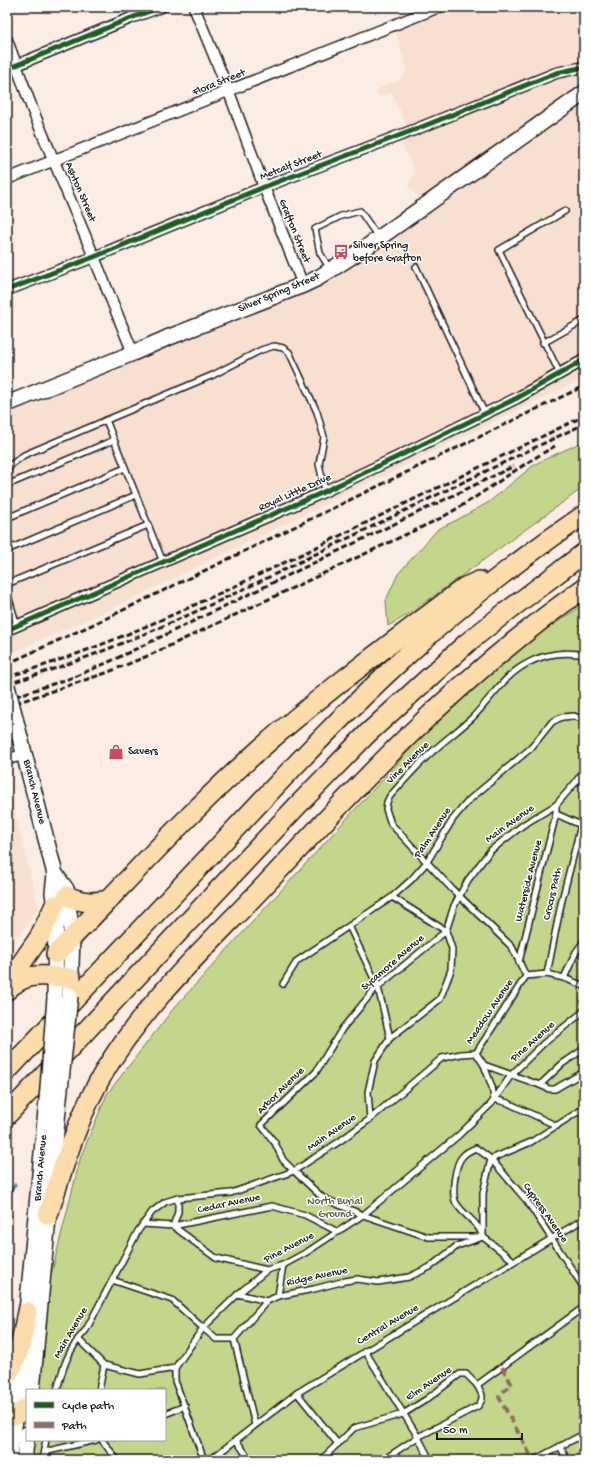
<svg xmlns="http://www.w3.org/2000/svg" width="591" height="1467" viewBox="0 0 591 1467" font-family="'Gochi Hand',sans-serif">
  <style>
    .built { fill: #f8e0d0 }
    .green { fill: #c4d68b; stroke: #707954 }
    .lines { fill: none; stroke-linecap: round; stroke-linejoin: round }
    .stream { stroke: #5d8d95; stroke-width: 3.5 }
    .service-casing { stroke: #1c1c1c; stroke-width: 8 }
    .minor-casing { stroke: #1c1c1c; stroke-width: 13 }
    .secondary-casing { stroke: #1c1c1c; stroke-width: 18 }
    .motorway-casing { stroke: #1c1c1c; stroke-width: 22 }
    .service { stroke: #fff; stroke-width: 5 }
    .minor { stroke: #fff; stroke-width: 10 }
    .secondary { stroke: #fff; stroke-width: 15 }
    .motorway { stroke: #fddcac; stroke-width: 19 }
    .rail { stroke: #1c1c1c; stroke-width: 3; stroke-dasharray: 6 3; stroke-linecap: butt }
    .secondary-bridge-casing { stroke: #1c1c1c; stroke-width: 18; stroke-linecap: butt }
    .secondary-bridge { stroke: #fff; stroke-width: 15 }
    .quiet { stroke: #8d6e63; stroke-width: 4; stroke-dasharray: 8 4; stroke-linecap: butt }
    .cycleway-casing { stroke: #fff; stroke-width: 8 }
    .cycleway { stroke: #1b5e20; stroke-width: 5 }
    .labels { text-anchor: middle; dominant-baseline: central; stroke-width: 3; stroke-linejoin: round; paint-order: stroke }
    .street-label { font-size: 11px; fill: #1c1c1c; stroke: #fff }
    .poi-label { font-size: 11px; fill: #1c1c1c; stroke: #fff; text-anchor: start }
    .park-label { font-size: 11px; fill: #575d43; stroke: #fff }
  </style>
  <rect width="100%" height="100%" fill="#fbede3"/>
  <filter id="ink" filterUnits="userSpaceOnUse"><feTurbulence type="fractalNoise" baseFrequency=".025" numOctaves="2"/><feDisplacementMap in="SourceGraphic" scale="8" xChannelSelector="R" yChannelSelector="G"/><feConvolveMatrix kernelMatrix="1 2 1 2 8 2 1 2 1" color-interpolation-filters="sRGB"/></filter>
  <g filter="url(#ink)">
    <!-- built -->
    <g class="built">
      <path d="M446 7H584V378L107 611 7 655V394L10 401 296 288 424 205 408 185 412 181 415 171 398 137 409 131 392 93 382 96 375 93 381 87 400 80 407 69 394 27Z"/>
      <path d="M7 782 39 908 7 950Z"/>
    </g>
    <!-- green -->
    <g class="green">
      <path d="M584 441V487L409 614 388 626 386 600 398 574 438 529 457 520 489 502 535 464Z"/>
      <path d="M584 604V1460H27L30 1440H165V1390H35L46 1295 81 1156 107 1094 174 1008 444 712 523 645Z"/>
    </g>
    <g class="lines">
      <!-- stream -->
      <path class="stream" d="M7 1195 15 1185"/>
      <defs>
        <g id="service">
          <path d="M416 267 485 414"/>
          <path d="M330 269 320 253 315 229 341 216 360 211 378 237"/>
          <path d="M543 343 584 320"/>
          <path d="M560 374 499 250 565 211"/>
          <path d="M106 420 163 562"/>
          <path d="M7 471 12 464 24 455 213 375 261 350 274 346 283 348 289 352 317 412 324 437 319 464 325 491"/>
          <path d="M7 485 114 440"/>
          <path d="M7 518 125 468"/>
          <path d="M7 550 136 495"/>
          <path d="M7 584 148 525"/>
          <path d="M7 592 17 626"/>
          <path d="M584 655C566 651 544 654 528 663 504 675 490 700 472 718 459 730 445 740 432 752 417 765 404 781 390 796L387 802 386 809 391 824 452 889 512 947 526 976 547 974 564 978 584 986"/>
          <path d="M556 814 581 825"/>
          <path d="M392 897 446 931 375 989 342 1029 316 1072 261 1125 275 1143 283 1160 294 1171 323 1198 363 1215 428 1237H483L514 1261"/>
          <path d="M349 926 378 987 390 1038"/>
          <path d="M519 962 556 814V805"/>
          <path d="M547 974 561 904 581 825 584 820"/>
          <path d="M564 978 576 952 584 941"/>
          <path d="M283 984 297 961 392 897 411 880 427 862 453 819 469 800 531 748 552 722 562 717 574 716 584 720"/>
          <path d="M476 1053 484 1065 540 1085 562 1064 584 1049"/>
          <path d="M484 1065 492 1087 494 1099 508 1103 557 1126"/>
          <path d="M540 1085 549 1089H555L584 1072"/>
          <path d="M370 1119 442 1058 461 1054 476 1053 526 976"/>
          <path d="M178 1198V1212L173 1226 216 1258 267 1270"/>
          <path d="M143 1224 173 1226 272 1206 305 1215 338 1232"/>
          <path d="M482 1234C477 1221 463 1215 456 1203 451 1194 455 1163 463 1156 466 1152 471 1150 476 1148L491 1159 527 1201 584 1288"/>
          <path d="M112 1280 172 1300 203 1328 216 1339H234"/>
          <path d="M238 1294 267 1301"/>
          <path d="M278 1296 283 1265"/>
          <path d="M78 1339 104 1365 140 1374 175 1368"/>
          <path d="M365 1351 418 1437 430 1460"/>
          <path d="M57 1390C63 1367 69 1348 86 1330L138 1231 152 1212 165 1202 178 1198 231 1193 294 1171 340 1141 370 1119 368 1092 375 1061 390 1038 440 999 451 970 452 949 446 931 454 906 468 880 490 851 523 825 556 805 575 783 584 770"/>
          <path d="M99 1390 104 1365"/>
          <path d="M297 1393 338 1444"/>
          <path d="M165 1414 185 1406"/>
          <path d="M255 1425 234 1339 267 1301 278 1296 314 1289 345 1281 357 1279 378 1282 409 1277 430 1267 457 1246 483 1237V1193L491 1159 531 1142 584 1108"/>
          <path d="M102 1440 117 1460"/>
          <path d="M236 1440 250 1460"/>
          <path d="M560 1446 567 1460"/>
          <path d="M326 1456 333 1460"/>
          <path d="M42 1460 46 1440"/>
          <path d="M50 1460 44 1452 96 1440"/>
          <path d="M204 1460 175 1381V1368L203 1328 238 1294 267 1270 283 1265 307 1252 363 1215 459 1135 491 1104 512 1074 543 1044 584 1011"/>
          <path d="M210 1460 297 1393 584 1219"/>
          <path d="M321 1460 354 1428 403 1414 427 1399 460 1374H466L477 1385 584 1307"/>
          <path d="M383 1460 418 1437 478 1406C485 1397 482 1394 477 1385"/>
          <path d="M534 1460 584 1434"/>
        </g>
        <g id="minor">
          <path d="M194 7 229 92 264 187 303 285"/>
          <path d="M7 40 33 111 94 257 133 353"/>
          <path d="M7 69 131 18 161 7"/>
          <path d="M7 179 439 7"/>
          <path d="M7 290 94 257 264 187 414 130 556 73 584 67"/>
          <path d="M7 630 317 495 395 458 517 398 584 360"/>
          <path d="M7 759 24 755"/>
        </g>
        <g id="secondary">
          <path d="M7 404 133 353 167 338 303 285 318 278 365 248 584 93"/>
          <path d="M15 718 55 874 66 889 72 936 70 996"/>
          <path d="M55 998 56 912 53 893 55 874"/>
          <path d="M26 1322 47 1100"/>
          <path d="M32 1390 59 1099"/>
          <path d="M8 1460 16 1415 23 1350"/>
          <path d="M24 1460 27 1434"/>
        </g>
        <g id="motorway">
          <path d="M67 896C83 903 91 903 109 900"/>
          <path d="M56 954C123 886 187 814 259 750 324 692 396 640 465 587L479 581"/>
          <path d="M7 984 39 938 55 905"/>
          <path d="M7 990C27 970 46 976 71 978"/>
          <path d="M7 1071C78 995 149 920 220 845 281 780 341 715 407 655 462 604 522 557 584 515"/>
          <path d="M7 1115 297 806 368 733 467 643 501 616 584 553"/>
          <path d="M48 1215C64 1164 79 1113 107 1067 149 999 209 944 264 886 310 837 356 787 404 740 460 685 520 634 584 588"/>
          <path d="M7 1374C20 1360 23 1331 27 1312"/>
          <path d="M7 1415H16L27 1408"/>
        </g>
      </defs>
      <!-- service casing -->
      <use href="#service" class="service-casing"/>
      <!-- minor casing -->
      <use href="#minor" class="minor-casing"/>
      <!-- secondary casing -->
      <use href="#secondary" class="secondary-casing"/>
      <!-- motorway casing -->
      <use href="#motorway" class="motorway-casing"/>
      <!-- service -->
      <use href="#service" class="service"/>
      <!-- minor -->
      <use href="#minor" class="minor"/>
      <!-- secondary -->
      <use href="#secondary" class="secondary"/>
      <!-- motorway -->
      <use href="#motorway" class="motorway"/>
      <!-- rail -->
      <g class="rail">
        <path d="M7 664 109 617 584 386"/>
        <path d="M7 677C116 645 219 594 321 545 408 502 496 459 584 416"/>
        <path d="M7 684C118 651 223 600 326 549 412 507 498 465 584 424"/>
        <path d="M7 699 74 677 111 661 514 466"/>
        <path d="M7 706 106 673 150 655 441 518C480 496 516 468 555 446"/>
      </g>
      <defs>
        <g id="secondary-bridge">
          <path d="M7 686 15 718"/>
          <path d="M59 1099 70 996"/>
          <path d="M47 1100 55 998"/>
        </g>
      </defs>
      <!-- secondary-bridge casing -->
      <use href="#secondary-bridge" class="secondary-bridge-casing"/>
      <!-- secondary-bridge -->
      <use href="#secondary-bridge" class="secondary-bridge"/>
      <!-- quiet -->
      <path class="quiet" d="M502 1367 512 1385 504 1391 499 1397 533 1460"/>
      <defs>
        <g id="cycleway">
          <path d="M7 69 131 18 161 7"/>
          <path d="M7 290 94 257 264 187 414 130 556 73 584 67"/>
          <path d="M7 630 317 495 395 458 517 398 584 360"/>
        </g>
      </defs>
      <!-- cycleway casing -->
      <use href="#cycleway" class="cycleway-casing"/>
      <!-- cycleway -->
      <use href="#cycleway" class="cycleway"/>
    </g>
  </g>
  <!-- icons -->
  <defs>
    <symbol id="bus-bare" viewBox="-9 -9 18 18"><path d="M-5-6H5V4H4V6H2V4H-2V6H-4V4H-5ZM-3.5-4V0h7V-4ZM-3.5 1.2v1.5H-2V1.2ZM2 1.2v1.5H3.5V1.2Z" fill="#d1495b" stroke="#fff" stroke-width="2.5" paint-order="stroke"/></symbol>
    <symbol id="shop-bare" viewBox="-9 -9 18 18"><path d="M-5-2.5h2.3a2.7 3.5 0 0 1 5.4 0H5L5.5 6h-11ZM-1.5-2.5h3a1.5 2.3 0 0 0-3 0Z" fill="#d1495b" stroke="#fff" stroke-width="2.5" paint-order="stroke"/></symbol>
  </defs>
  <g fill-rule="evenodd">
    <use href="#bus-bare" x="330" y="241" width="22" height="22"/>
    <use href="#shop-bare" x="105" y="741" width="22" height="22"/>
  </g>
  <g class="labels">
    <!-- street labels -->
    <g class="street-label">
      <text transform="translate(219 83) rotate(-22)">Flora Street</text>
      <text transform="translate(291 166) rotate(-21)">Metcalf Street</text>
      <text transform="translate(80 192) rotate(67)">Ashton Street</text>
      <text transform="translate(294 231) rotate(68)">Grafton Street</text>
      <text transform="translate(279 293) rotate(-23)">Silver Spring Street</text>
      <text transform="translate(295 493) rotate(-24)">Royal Little Drive</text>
      <text transform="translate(408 763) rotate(-45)">Vine Avenue</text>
      <text transform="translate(34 792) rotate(76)">Branch Avenue</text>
      <text transform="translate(510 824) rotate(-36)">Main Avenue</text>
      <text transform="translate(433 833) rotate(-57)">Palm Avenue</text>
      <text transform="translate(529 881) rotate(-76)">Waterside Avenue</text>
      <text transform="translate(553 894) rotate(-77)">Crocus Path</text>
      <text transform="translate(393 963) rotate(-41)">Sycamore Avenue</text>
      <text transform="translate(490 1012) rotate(-56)">Meadow Avenue</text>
      <text transform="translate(533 1042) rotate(-42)">Pine Avenue</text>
      <text transform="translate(281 1091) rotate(-45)">Arbor Avenue</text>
      <text transform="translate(332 1133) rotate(-35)">Main Avenue</text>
      <text transform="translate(41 1168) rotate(-85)">Branch Avenue</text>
      <text transform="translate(229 1204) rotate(-12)">Cedar Avenue</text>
      <text transform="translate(545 1213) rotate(55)">Cypress Avenue</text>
      <text transform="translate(289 1248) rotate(-28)">Pine Avenue</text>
      <text transform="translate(317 1277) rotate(-12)">Ridge Avenue</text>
      <text transform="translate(388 1325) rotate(-31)">Central Avenue</text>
      <text transform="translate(71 1333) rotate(-60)">Main Avenue</text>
      <text transform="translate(429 1384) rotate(-34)">Elm Avenue</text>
    </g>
    <!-- poi labels -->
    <g class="poi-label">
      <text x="353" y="246">Silver Spring<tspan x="353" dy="13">before Grafton</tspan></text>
      <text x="128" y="752">Savers</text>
    </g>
    <!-- park labels -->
    <g class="park-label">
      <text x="335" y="1202">North Burial<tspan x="335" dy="13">Ground</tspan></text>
    </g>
  </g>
  <!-- margin -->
  <rect width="591" height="1467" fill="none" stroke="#fff" stroke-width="24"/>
  <rect x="12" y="12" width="567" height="1443" fill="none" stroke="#1c1c1c" stroke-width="1.5" filter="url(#ink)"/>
  <!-- legend -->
  <rect x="26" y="1389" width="140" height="52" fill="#ffffff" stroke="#a4a4a4"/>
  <rect x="34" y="1402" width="20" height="6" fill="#1b5e20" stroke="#a4a4a4"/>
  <text x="62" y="1409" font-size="12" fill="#1c1c1c">Cycle path</text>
  <rect x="34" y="1422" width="20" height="6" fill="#8d6e63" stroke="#a4a4a4"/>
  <text x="62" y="1429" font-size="12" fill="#1c1c1c">Path</text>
  <!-- scale -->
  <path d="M437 1433v6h85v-6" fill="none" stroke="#1c1c1c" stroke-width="2"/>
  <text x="443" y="1433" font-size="12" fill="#1c1c1c" stroke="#ffffff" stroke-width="3" paint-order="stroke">50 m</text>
</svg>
